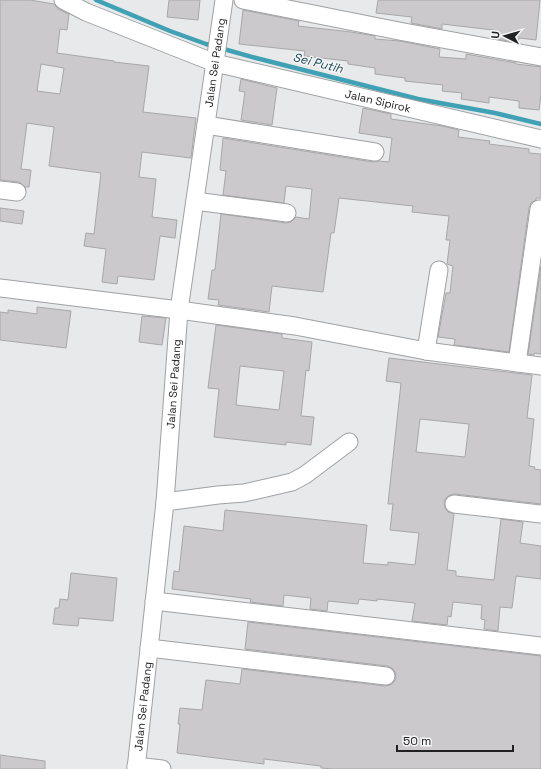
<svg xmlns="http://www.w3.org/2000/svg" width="541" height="769" viewBox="0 0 541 769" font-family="'Space Grotesk',sans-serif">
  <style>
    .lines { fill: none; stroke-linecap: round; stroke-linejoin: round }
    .stream { stroke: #3fa1b3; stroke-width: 4.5 }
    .building { fill: #cbc9cb; stroke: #a8a7a8; fill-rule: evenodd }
    .street-casing { stroke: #a0a1a3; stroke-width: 19 }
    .street { stroke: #fff; stroke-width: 17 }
    .labels { text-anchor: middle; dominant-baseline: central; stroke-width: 3; stroke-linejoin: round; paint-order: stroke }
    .street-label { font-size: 11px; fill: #212122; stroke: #f5f6f8 }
    .water-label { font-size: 12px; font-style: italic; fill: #1c4850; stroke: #f5f6f8 }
  </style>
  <rect width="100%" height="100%" fill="#e7e9eb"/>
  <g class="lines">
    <!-- stream -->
    <path class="stream" d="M96 0 170 31 206 44 256 58 418 99 495 113 541 124"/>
  </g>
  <!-- building -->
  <g class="building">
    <path d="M0 0H30L54 4 58 9 69 14 67 30 60 29 57 53 114 61V62L149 66 143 112 196 118 191 158 142 152 139 177 156 179 152 217 177 220 175 238 160 236 154 280 118 276 117 284 102 282 106 249 84 246 86 233 94 234 101 173 49 166 54 127 27 123 21 169 31 170 29 187H25L19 182 0 180ZM41 64 64 68 60 94 37 91Z"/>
    <path d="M169 0H200L198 20 167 17Z"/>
    <path d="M378 0H540L536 40 519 38 518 43 492 38 493 30 442 24V29L411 23 412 17 376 13Z"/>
    <path d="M243 10 299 21 298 26 351 32 375 36V39L400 41 440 49 439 57 466 59V54L516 63V64L541 67V95L539 110 519 108V101L489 97V103L461 99 462 93 442 91 443 85 405 81V78L375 74V68L348 64V61L304 56 305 51 239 44Z"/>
    <path d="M241 79 277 88 272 125 241 120 245 92 239 91Z"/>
    <path d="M363 108 391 114V119L442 126 459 130 458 137 490 141 489 144 529 149V153L541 154V198H536V200L531 203 529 208 509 352 454 345 455 339 438 337 446 293H450L453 266 447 264 450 240H446L449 216 412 212 413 206 339 198 334 233H331L323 292 272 286 269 312 218 305 219 300 208 299 212 270H215L221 214 286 223 291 222 296 217 309 219 312 189 286 186 284 203 223 195 226 171 220 170 223 138 373 162 379 161 389 162 392 138 359 133Z"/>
    <path d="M0 208 24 211 22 224 0 221Z"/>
    <path d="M541 266V354L534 353V355L528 354Z"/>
    <path d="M37 307 71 311 66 348 0 340V312L8 313V310L37 314Z"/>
    <path d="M142 316 166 318 162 345 139 342Z"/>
    <path d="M216 325 282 334V338L312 342 309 371 306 370 301 416 314 417 311 445 286 442V445L214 437 219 389 208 388ZM240 366 284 371 279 410 236 405Z"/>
    <path d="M389 358 532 375 527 418 534 419 529 466 535 467 534 469 541 470V504L455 494 450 495 446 498 444 502 445 508 448 512 454 514 447 570 456 571V576L494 580 501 519 523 522 520 543 541 546V579L516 576 512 608 500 607 498 631 484 629 485 620 481 619 482 605 453 602 451 617 448 616 447 625 412 621 415 603 377 599V601L359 599 358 604 328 601 327 611 310 609 311 598 284 595 283 606 250 602 251 599 172 589 174 571 179 572 184 526 223 531 225 510 367 525 363 563 388 565V562L415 565 419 533 390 530 393 504H388L401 383 386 381ZM420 419 469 424 465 457 416 452Z"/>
    <path d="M71 573 117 578 113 621 79 618 78 626 53 624 55 608H59L60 599 68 600Z"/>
    <path d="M248 622 541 656V769H333L321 768V766L264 759V764L177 753 180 724H178L180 708 202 710 206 680 240 684 242 669 385 686 390 685 394 682 396 678 395 672 392 668 387 666 245 649Z"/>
    <path d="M0 755 45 761V769H0Z"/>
  </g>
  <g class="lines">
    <defs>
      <g id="street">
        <path id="s1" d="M63 0 86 12 215 63 541 139"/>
        <path d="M243 0 404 32 541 57"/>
        <path d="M206 125 375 152"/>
        <path d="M0 190 17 192"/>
        <path d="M195 201 287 213"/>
        <path d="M0 288 179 310 295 326 426 351 541 366"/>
        <path d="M426 351 439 270"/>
        <path d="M517 363 539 209"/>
        <path d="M165 502 218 495 244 493 292 482 305 475 349 442"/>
        <path d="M454 504 541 514"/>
        <path d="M154 601 541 646"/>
        <path d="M149 648 386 676"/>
        <path d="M136 766 162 769"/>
        <path id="s2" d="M136 769 165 502 179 310 224 0"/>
      </g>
    </defs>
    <!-- street casing -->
    <use href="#street" class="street-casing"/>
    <!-- street -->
    <use href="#street" class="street"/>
  </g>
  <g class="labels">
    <!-- street labels -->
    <g class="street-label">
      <text stroke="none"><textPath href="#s2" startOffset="711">Jalan Sei Padang</textPath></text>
      <text stroke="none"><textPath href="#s1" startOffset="332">Jalan Sipirok</textPath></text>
      <text stroke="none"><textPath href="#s2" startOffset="387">Jalan Sei Padang</textPath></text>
      <text stroke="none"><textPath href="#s2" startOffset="63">Jalan Sei Padang</textPath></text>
    </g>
    <!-- water labels -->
    <g class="water-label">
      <text transform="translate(318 63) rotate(14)">Sei Putih</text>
    </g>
  </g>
  <!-- north arrow -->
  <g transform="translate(505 36) rotate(276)" stroke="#f5f6f8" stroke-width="3" paint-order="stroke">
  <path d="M0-3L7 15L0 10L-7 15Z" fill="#212122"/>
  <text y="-6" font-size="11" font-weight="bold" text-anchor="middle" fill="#212122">U</text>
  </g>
  <!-- scale -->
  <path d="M397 745v6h116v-6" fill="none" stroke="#212122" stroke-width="2"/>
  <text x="403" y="745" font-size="12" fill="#212122" stroke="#f5f6f8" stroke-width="3" paint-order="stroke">50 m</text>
</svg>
